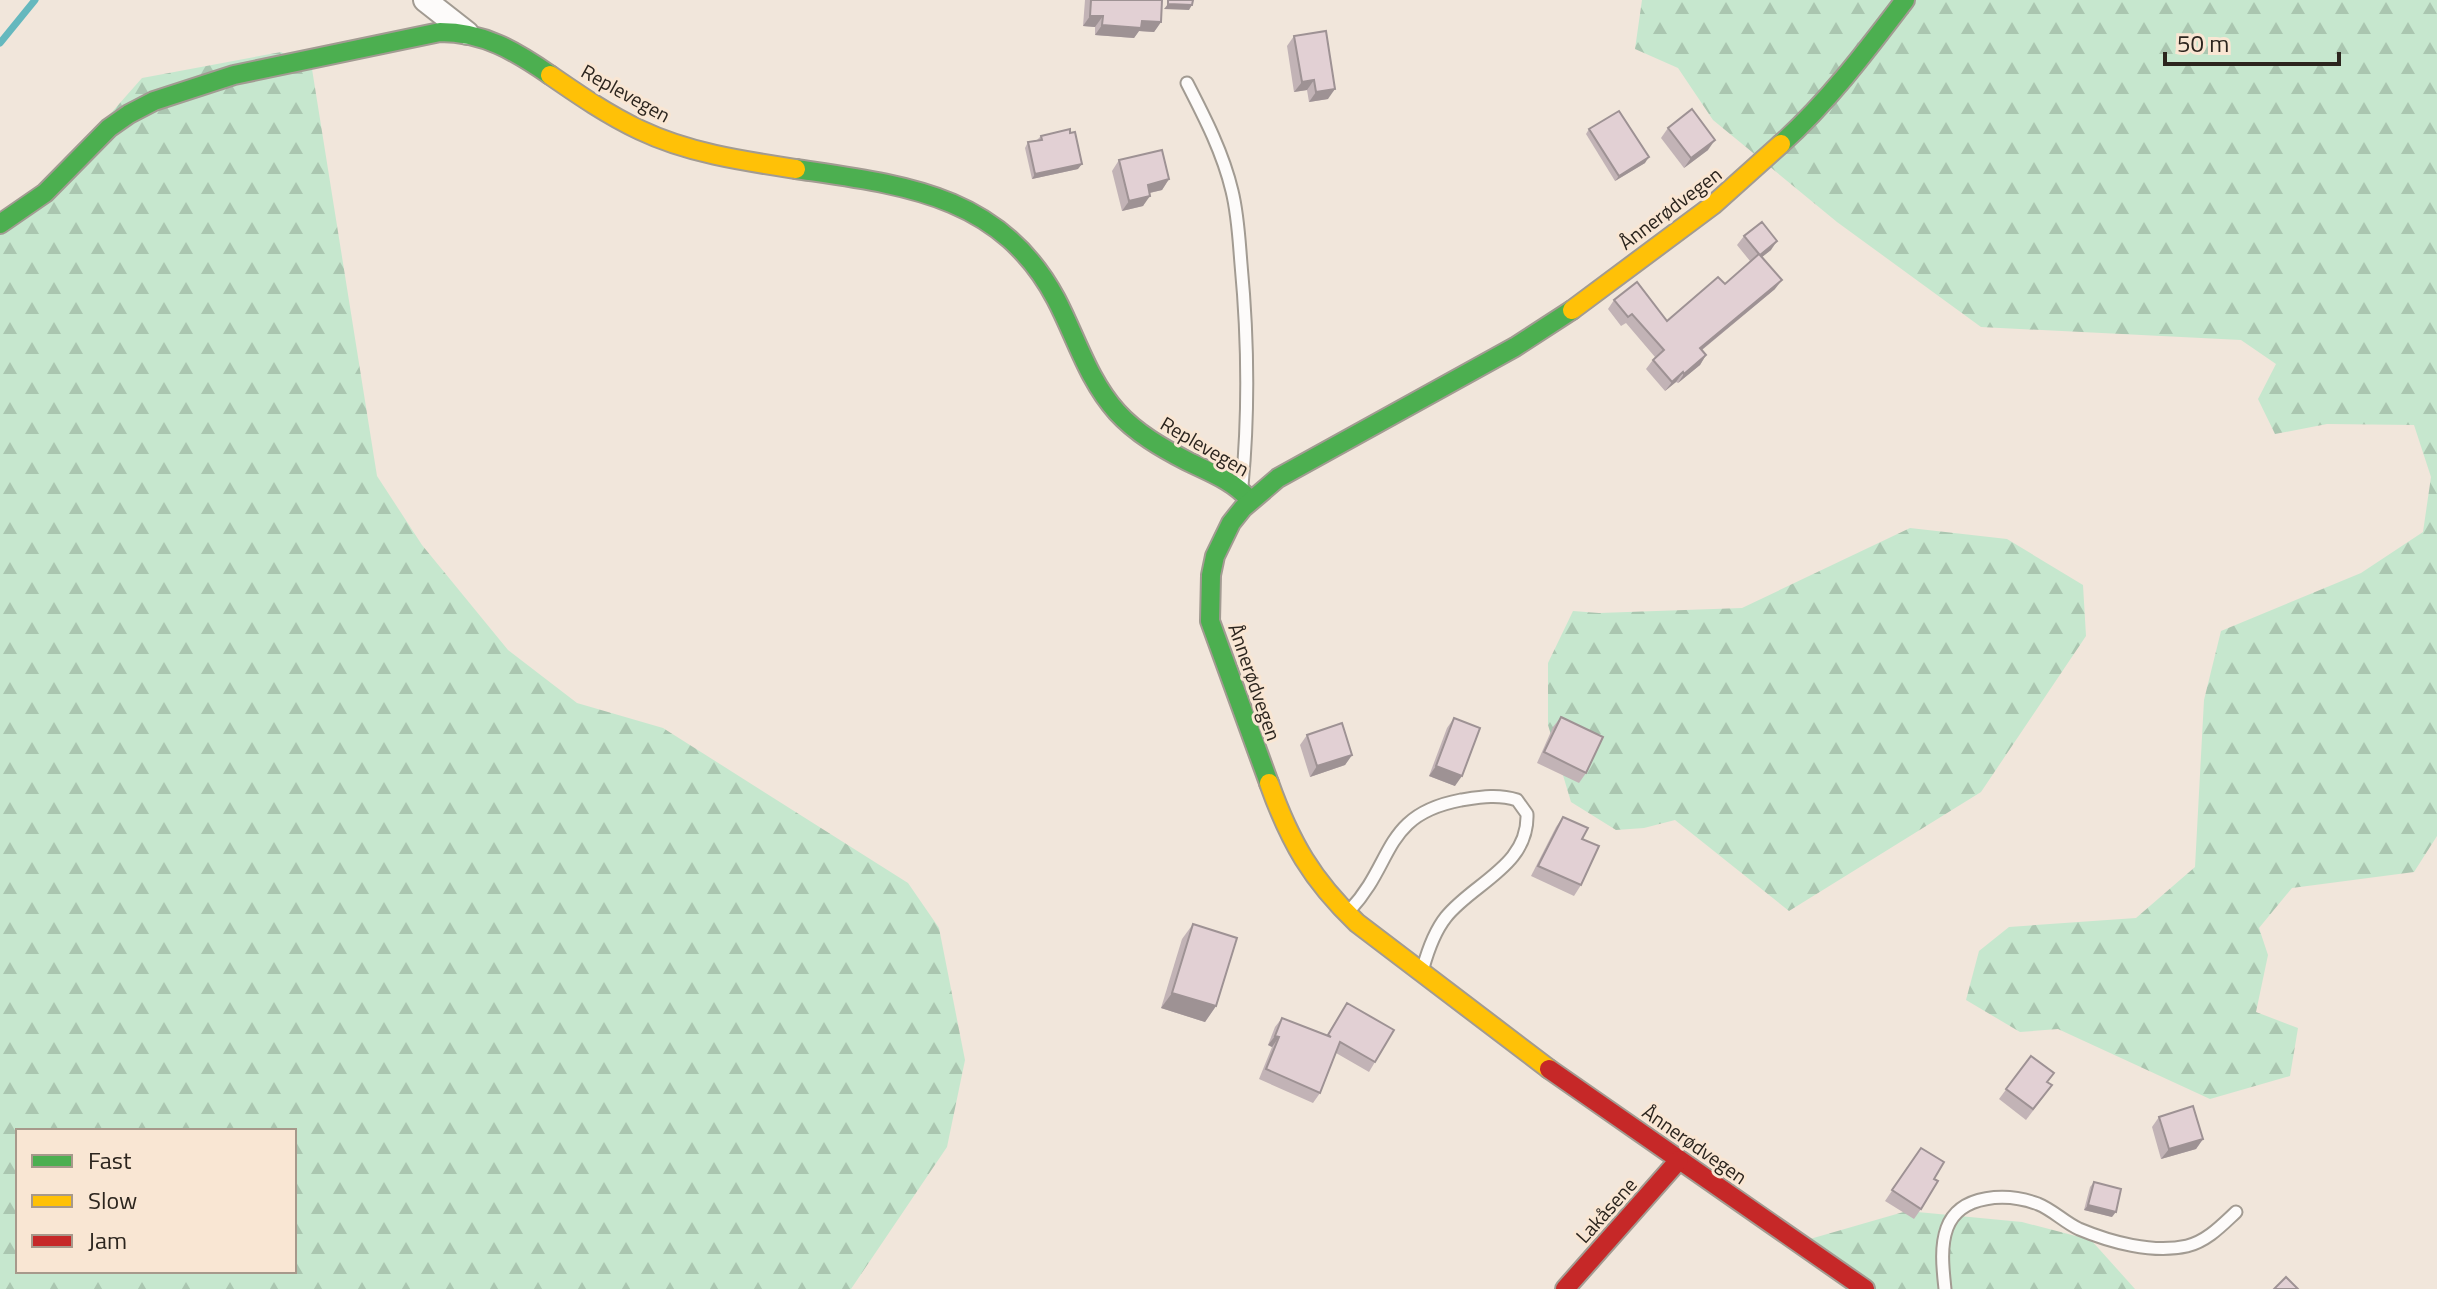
<svg xmlns="http://www.w3.org/2000/svg" width="2437" height="1289" viewBox="0 0 2437 1289" font-family="'Titillium Web',sans-serif">
  <style>
    .forest { fill: url(#forest-firs); fill-rule: evenodd }
    .lines { fill: none; stroke-linecap: round; stroke-linejoin: round }
    .stream { stroke: #65b8be; stroke-width: 7 }
    .lane-casing { stroke: #a29b92; stroke-width: 15 }
    .street-casing { stroke: #a29b92; stroke-width: 26 }
    .fast-casing { stroke: #a29b92; stroke-width: 22 }
    .slow-casing { stroke: #a29b92; stroke-width: 22 }
    .jam-casing { stroke: #a29b92; stroke-width: 22 }
    .lane { stroke: #fdfbfa; stroke-width: 11 }
    .street { stroke: #fdfbfa; stroke-width: 22 }
    .fast { stroke: #4caf50; stroke-width: 18 }
    .slow { stroke: #ffc107; stroke-width: 18 }
    .jam { stroke: #c62828; stroke-width: 18 }
    .wall { fill: #c2b3b6 }
    .shaded-wall { fill: #9e9294 }
    .building { fill: #e2d0d4; stroke: #9e9294; stroke-width: 2 }
    .labels { text-anchor: middle; dominant-baseline: central; stroke-width: 6; stroke-linejoin: round; paint-order: stroke }
    .street-label { font-size: 20px; fill: #2c251e; stroke: #f9e6d3 }
  </style>
  <defs>
    <pattern id="forest-firs" width="22" height="20" patternUnits="userSpaceOnUse" patternTransform="scale(2)"><rect width="22" height="20" fill="#c6e7ce"/><path d="M5 1l3.5 6h-7zM16 11l3.5 6h-7z" fill="#aac6b0"/></pattern>
  </defs>
  <rect width="100%" height="100%" fill="#f1e6db"/>
  <!-- forest -->
  <g class="forest">
    <path d="M1642 0H2437V836L2414 872 2292 888 2259 928 2268 955 2256 1012 2298 1028 2290 1076 2210 1099 2058 1029 2020 1032 1966 1000 1979 951 2009 927 2136 918 2195 867 2204 700 2221 631 2361 573 2423 532 2431 477 2414 425 2327 424 2275 434 2258 399 2276 364 2241 340 1981 327 1837 222 1713 120 1678 68 1635 49Z"/>
    <path d="M281 52 312 69 377 476 422 545 508 650 577 703 663 728 908 883 939 928 965 1060 947 1147 851 1289H0V212L51 181 142 78ZM18 1131H294V1271H18Z"/>
    <path d="M1910 528 2007 539 2083 585 2086 636 1981 792 1789 911 1675 820 1644 828 1616 830 1571 802 1548 725V663L1573 611 1599 613 1742 608Z"/>
    <path d="M1907 1211 2022 1222 2091 1240 2135 1289H1861L1803 1241Z"/>
  </g>
  <g class="lines">
    <!-- stream -->
    <path class="stream" d="M0 43 35 0"/>
    <defs>
      <g id="lane">
        <path d="M1187 83C1205 118 1223 153 1232 191 1238 215 1239 240 1241 264 1248 338 1249 412 1242 486"/>
        <path d="M1350 910C1395 862 1382 815 1461 800 1481 797 1498 794 1517 800L1527 814C1529 866 1473 883 1446 917 1434 932 1428 950 1423 968"/>
        <path d="M1945 1289C1943 1270 1940 1247 1947 1228 1960 1193 2008 1193 2038 1204 2053 1210 2064 1222 2079 1229 2110 1242 2153 1254 2187 1246 2207 1241 2221 1226 2236 1212"/>
      </g>
      <path id="street" d="M425 0 467 33"/>
      <g id="fast">
        <path d="M1781 144C1828 102 1867 50 1905 0"/>
        <path d="M796 169C903 185 1000 194 1056 299 1076 337 1088 380 1117 412 1136 433 1162 448 1187 461 1209 472 1232 480 1249 499"/>
        <path d="M0 224 45 193 109 128 129 114 154 101 234 75 440 32C484 32 515 51 550 75"/>
        <path d="M1269 783 1210 621 1211 575 1215 556 1231 523 1243 508 1278 478 1515 347 1572 310"/>
      </g>
      <g id="slow">
        <path d="M550 75C579 95 608 115 640 130 688 153 743 161 796 169"/>
        <path d="M1572 310 1713 205 1781 144"/>
        <path d="M1269 783C1290 842 1312 880 1357 923L1549 1069"/>
      </g>
      <g id="jam">
        <path d="M1549 1069 1865 1289"/>
        <path d="M1565 1289 1679 1160"/>
      </g>
    </defs>
    <!-- lane casing -->
    <use href="#lane" class="lane-casing"/>
    <!-- street casing -->
    <use href="#street" class="street-casing"/>
    <!-- fast casing -->
    <use href="#fast" class="fast-casing"/>
    <!-- slow casing -->
    <use href="#slow" class="slow-casing"/>
    <!-- jam casing -->
    <use href="#jam" class="jam-casing"/>
    <!-- lane -->
    <use href="#lane" class="lane"/>
    <!-- street -->
    <use href="#street" class="street"/>
    <!-- fast -->
    <use href="#fast" class="fast"/>
    <!-- slow -->
    <use href="#slow" class="slow"/>
    <!-- jam -->
    <use href="#jam" class="jam"/>
  </g>
  <!-- wall -->
  <g class="wall">
    <path d="M1085 0H1162L1161 22 1154 32 1139 31 1134 38 1095 35V27L1083 26Z"/>
    <path d="M1294 36 1328 99 1309 102 1307 90 1294 92 1287 46Z"/>
    <path d="M1668 128 1708 150 1684 168 1661 138Z"/>
    <path d="M1589 129 1645 163 1615 181 1586 134Z"/>
    <path d="M1041 136 1078 169 1032 179 1025 148 1028 142 1037 140Z"/>
    <path d="M1119 160 1169 179 1162 190 1150 193 1143 206 1122 211 1112 171Z"/>
    <path d="M1744 236 1771 250 1762 257 1775 289 1702 350 1706 355 1700 365 1678 383 1676 382 1665 391 1646 369 1655 357 1626 323 1621 326 1608 309 1614 300 1667 321 1725 284 1750 261 1737 245Z"/>
    <path d="M1561 717 1586 773 1579 783 1537 763 1553 727Z"/>
    <path d="M1454 718 1455 786 1429 776 1447 728Z"/>
    <path d="M1307 735 1352 755 1345 765 1310 777 1300 745Z"/>
    <path d="M1563 817 1582 839 1581 885 1574 896 1531 876 1556 827Z"/>
    <path d="M1193 924 1216 1006 1205 1022 1161 1008 1182 939Z"/>
    <path d="M1347 1003 1375 1062 1369 1072 1336 1053 1320 1093 1313 1103 1259 1079 1272 1047 1268 1045 1275 1027 1282 1018 1327 1035Z"/>
    <path d="M2031 1056 2048 1082 2045 1095 2026 1120 1999 1099Z"/>
    <path d="M2159 1117 2203 1139 2196 1149 2161 1159 2152 1127Z"/>
    <path d="M1921 1148 1934 1179 1921 1209 1914 1219 1885 1201Z"/>
    <path d="M2094 1182 2112 1217 2084 1210 2090 1187Z"/>
  </g>
  <!-- shaded-wall -->
  <g class="shaded-wall">
    <path d="M1168 4 1192 5 1189 10 1164 9Z"/>
    <path d="M1090 16H1103L1095 27 1083 26Z"/>
    <path d="M1142 21 1161 22 1154 32 1139 31 1134 38 1095 35 1102 25Z"/>
    <path d="M1314 80 1307 90 1294 92 1302 82Z"/>
    <path d="M1335 89 1328 99 1309 102 1316 92Z"/>
    <path d="M1715 140 1708 150 1684 168 1691 158Z"/>
    <path d="M1649 157 1645 163 1615 181 1619 176Z"/>
    <path d="M1082 164 1078 169 1032 179 1035 174Z"/>
    <path d="M1169 179 1162 190 1140 195 1148 185Z"/>
    <path d="M1150 196 1143 206 1122 211 1129 201Z"/>
    <path d="M1777 241 1771 250 1753 264 1760 255Z"/>
    <path d="M1782 280 1775 289 1693 357 1700 348Z"/>
    <path d="M1706 355 1700 365 1678 383 1684 374Z"/>
    <path d="M1683 372 1676 382 1665 391 1672 382Z"/>
    <path d="M1352 755 1345 765 1310 777 1317 766Z"/>
    <path d="M1436 766 1462 776 1455 786 1429 776Z"/>
    <path d="M1172 993 1216 1006 1205 1022 1161 1008Z"/>
    <path d="M1275 1036 1279 1037 1272 1047 1268 1045Z"/>
    <path d="M2203 1139 2196 1149 2161 1159 2169 1149Z"/>
    <path d="M2088 1205 2116 1212 2112 1217 2084 1210Z"/>
  </g>
  <!-- building -->
  <g class="building">
    <path d="M1091 0H1162L1161 22 1142 21 1141 28 1102 25 1103 16H1090Z"/>
    <path d="M1168 0H1193L1192 5 1168 4Z"/>
    <path d="M1326 31 1335 89 1316 92 1314 80 1302 82 1294 36Z"/>
    <path d="M1692 109 1715 140 1691 158 1668 128Z"/>
    <path d="M1619 111 1649 157 1619 176 1589 129Z"/>
    <path d="M1070 129V133L1075 132 1082 164 1035 174 1028 142 1042 140 1041 136Z"/>
    <path d="M1162 150 1169 179 1148 185 1150 196 1129 201 1119 160Z"/>
    <path d="M1762 222 1777 241 1760 255 1782 280 1700 348 1706 355 1684 374 1683 372 1672 382 1653 360 1664 350 1632 314 1628 317 1614 300 1637 282 1667 321 1718 277 1725 284 1759 254 1744 236Z"/>
    <path d="M1561 717 1603 737 1586 773 1544 752Z"/>
    <path d="M1454 718 1480 728 1462 776 1436 766Z"/>
    <path d="M1342 723 1352 755 1317 766 1307 735Z"/>
    <path d="M1563 817 1588 828 1582 839 1599 846 1581 885 1538 866Z"/>
    <path d="M1193 924 1237 938 1216 1006 1172 993Z"/>
    <path d="M1347 1003 1394 1030 1375 1062 1340 1042 1320 1093 1266 1069 1279 1037 1275 1036 1282 1018 1331 1037 1328 1035Z"/>
    <path d="M2031 1056 2054 1073 2047 1082 2052 1085 2033 1109 2006 1089Z"/>
    <path d="M2193 1106 2203 1139 2169 1149 2159 1117Z"/>
    <path d="M1921 1148 1944 1162 1934 1179 1938 1181 1921 1209 1892 1190Z"/>
    <path d="M2094 1182 2121 1189 2116 1212 2088 1205Z"/>
    <path d="M2286 1277 2298 1289H2274Z"/>
  </g>
  <g class="labels">
    <!-- street labels -->
    <g class="street-label">
      <text transform="translate(626 93) rotate(29)">Replevegen</text>
      <text transform="translate(1670 208) rotate(-37)">Ånnerødvegen</text>
      <text transform="translate(1205 446) rotate(30)">Replevegen</text>
      <text transform="translate(1255 682) rotate(71)">Ånnerødvegen</text>
      <text transform="translate(1695 1144) rotate(35)">Ånnerødvegen</text>
      <text transform="translate(1606 1210) rotate(-48)">Lakåsene</text>
    </g>
  </g>
  <!-- legend -->
  <rect x="16" y="1129" width="280" height="144" fill="#f9e6d3" stroke="#a7998b" stroke-width="2"/>
  <rect x="32" y="1155" width="40" height="12" fill="#4caf50" stroke="#a7998b" stroke-width="2"/>
  <text x="88" y="1169" font-size="24" fill="#2c251e">Fast</text>
  <rect x="32" y="1195" width="40" height="12" fill="#ffc107" stroke="#a7998b" stroke-width="2"/>
  <text x="88" y="1209" font-size="24" fill="#2c251e">Slow</text>
  <rect x="32" y="1235" width="40" height="12" fill="#c62828" stroke="#a7998b" stroke-width="2"/>
  <text x="88" y="1249" font-size="24" fill="#2c251e">Jam</text>
  <!-- scale -->
  <path d="M2165 52v12h174v-12" fill="none" stroke="#2c251e" stroke-width="4"/>
  <text x="2177" y="52" font-size="24" fill="#2c251e" stroke="#f9e6d3" stroke-width="6" paint-order="stroke">50 m</text>
</svg>
